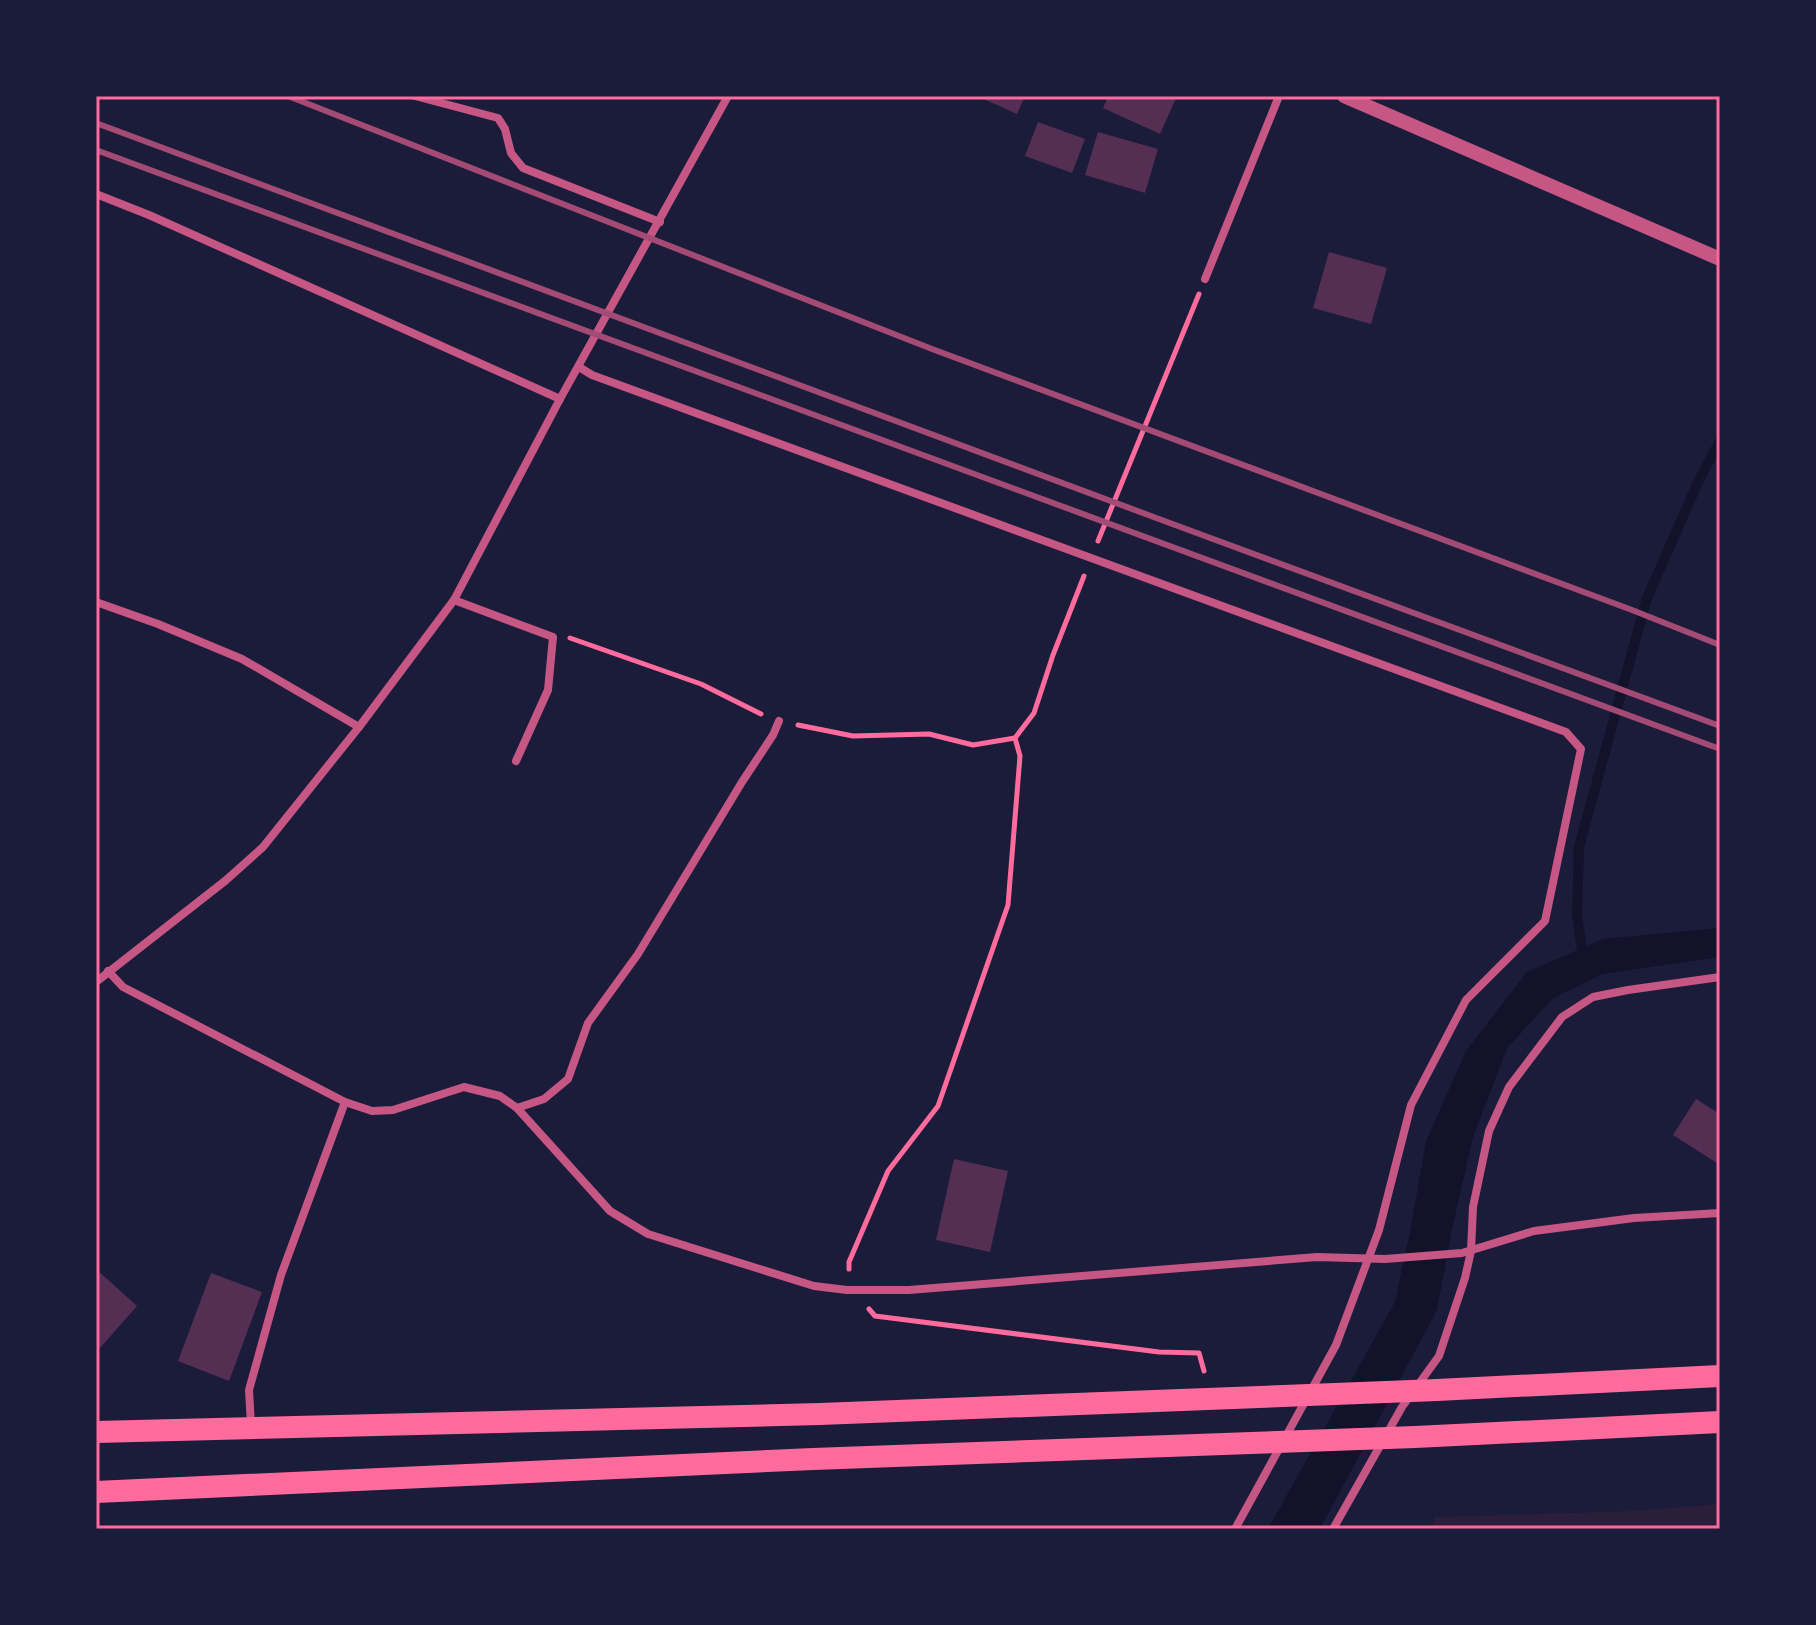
<svg xmlns="http://www.w3.org/2000/svg" width="1816" height="1625" viewBox="0 0 1816 1625" font-family="Rubik,sans-serif">
  <style>
    .green { fill: #2a1e3b }
    .water { fill: #12122b }
    .lines { fill: none; stroke-linecap: round; stroke-linejoin: round }
    .stream { stroke: #12122b; stroke-width: 10 }
    .building { fill: #542f53 }
    .path { stroke: #ff6b9d; stroke-width: 5 }
    .minor { stroke: #c65784; stroke-width: 8 }
    .tertiary { stroke: #c65784; stroke-width: 14 }
    .trunk { stroke: #ff6b9d; stroke-width: 22 }
    .rail { stroke: #a44b75; stroke-width: 6 }
    .neatline { fill: none; stroke: #ff6b9d; stroke-width: 3 }
  </style>
  <rect width="100%" height="100%" fill="#1b1b3a"/>
  <!-- green -->
  <path class="green" d="M1720 1504V1529H1433L1434 1517 1634 1511Z"/>
  <!-- water -->
  <path class="water" d="M1720 928V957L1602 974 1553 998 1507 1048 1473 1137 1452 1229 1437 1310 1320 1529H1268L1395 1302 1412 1222 1426 1141 1466 1051 1527 972 1603 939Z"/>
  <g class="lines">
    <!-- stream -->
    <path class="stream" d="M1584 961 1577 917 1579 847 1647 598 1699 480 1720 441"/>
  </g>
  <!-- building -->
  <g class="building">
    <path d="M977 96H1025L1017 114Z"/>
    <path d="M1108 96H1177L1160 134 1103 108Z"/>
    <path d="M1038 122 1085 139 1072 173 1025 156Z"/>
    <path d="M1098 132 1158 149 1145 193 1085 175Z"/>
    <path d="M1329 252 1387 268 1371 324 1313 308Z"/>
    <path d="M1696 1099 1720 1114V1165L1673 1135Z"/>
    <path d="M954 1159 1008 1171 990 1252 936 1240Z"/>
    <path d="M96 1269 137 1306 100 1348 96 1344Z"/>
    <path d="M211 1273 262 1292 229 1381 178 1361Z"/>
  </g>
  <g class="lines">
    <!-- path -->
    <g class="path">
      <path d="M1098 541 1199 294"/>
      <path d="M570 638 701 684 761 714"/>
      <path d="M798 725 853 736 929 734 973 745 1015 738 1034 713 1053 655 1084 576"/>
      <path d="M849 1269V1262L888 1171 938 1106 1008 905 1020 756 1015 738"/>
      <path d="M869 1309 875 1316 1159 1352 1199 1353 1204 1371"/>
    </g>
    <!-- minor -->
    <g class="minor">
      <path d="M415 96 498 118 505 129 511 153 523 168 660 222"/>
      <path d="M96 194 149 215 560 399"/>
      <path d="M1205 279 1279 96"/>
      <path d="M579 367 592 375 1566 732 1581 749 1545 921 1466 1000 1411 1105 1379 1230 1336 1345 1235 1529"/>
      <path d="M454 600 553 637 548 690 516 761"/>
      <path d="M96 602 158 624 242 659 359 727"/>
      <path d="M108 971 123 987 345 1102 372 1111 393 1110 464 1087 500 1096 517 1108 610 1211 648 1234 814 1286 847 1290H909L1317 1257 1385 1259 1462 1253 1534 1231 1634 1218 1720 1213"/>
      <path d="M96 982 225 881 263 847 359 727 454 600 560 399 728 96"/>
      <path d="M517 1108 544 1099 568 1079 588 1023 638 954 742 782 773 735 779 721"/>
      <path d="M251 1425 249 1390 281 1275 345 1102"/>
      <path d="M1333 1529 1402 1407 1439 1356 1465 1278 1471 1251 1473 1207 1489 1131 1509 1087 1562 1017 1593 997 1628 990 1720 977"/>
    </g>
    <!-- tertiary -->
    <path class="tertiary" d="M1344 96 1720 259"/>
    <!-- trunk -->
    <g class="trunk">
      <path d="M96 1432 820 1414 1437 1390 1720 1376"/>
      <path d="M96 1492 813 1459 1415 1437 1720 1422"/>
    </g>
    <!-- rail -->
    <g class="rail">
      <path d="M288 96 932 349 1632 610 1720 645"/>
      <path d="M96 123 1159 519 1720 726"/>
      <path d="M96 150 1720 749"/>
    </g>
  </g>
  <!-- border -->
  <rect width="1816" height="1625" fill="none" stroke="#1b1b3a" stroke-width="196"/>
  <rect x="98" y="98" width="1620" height="1429" class="neatline"/>
</svg>
